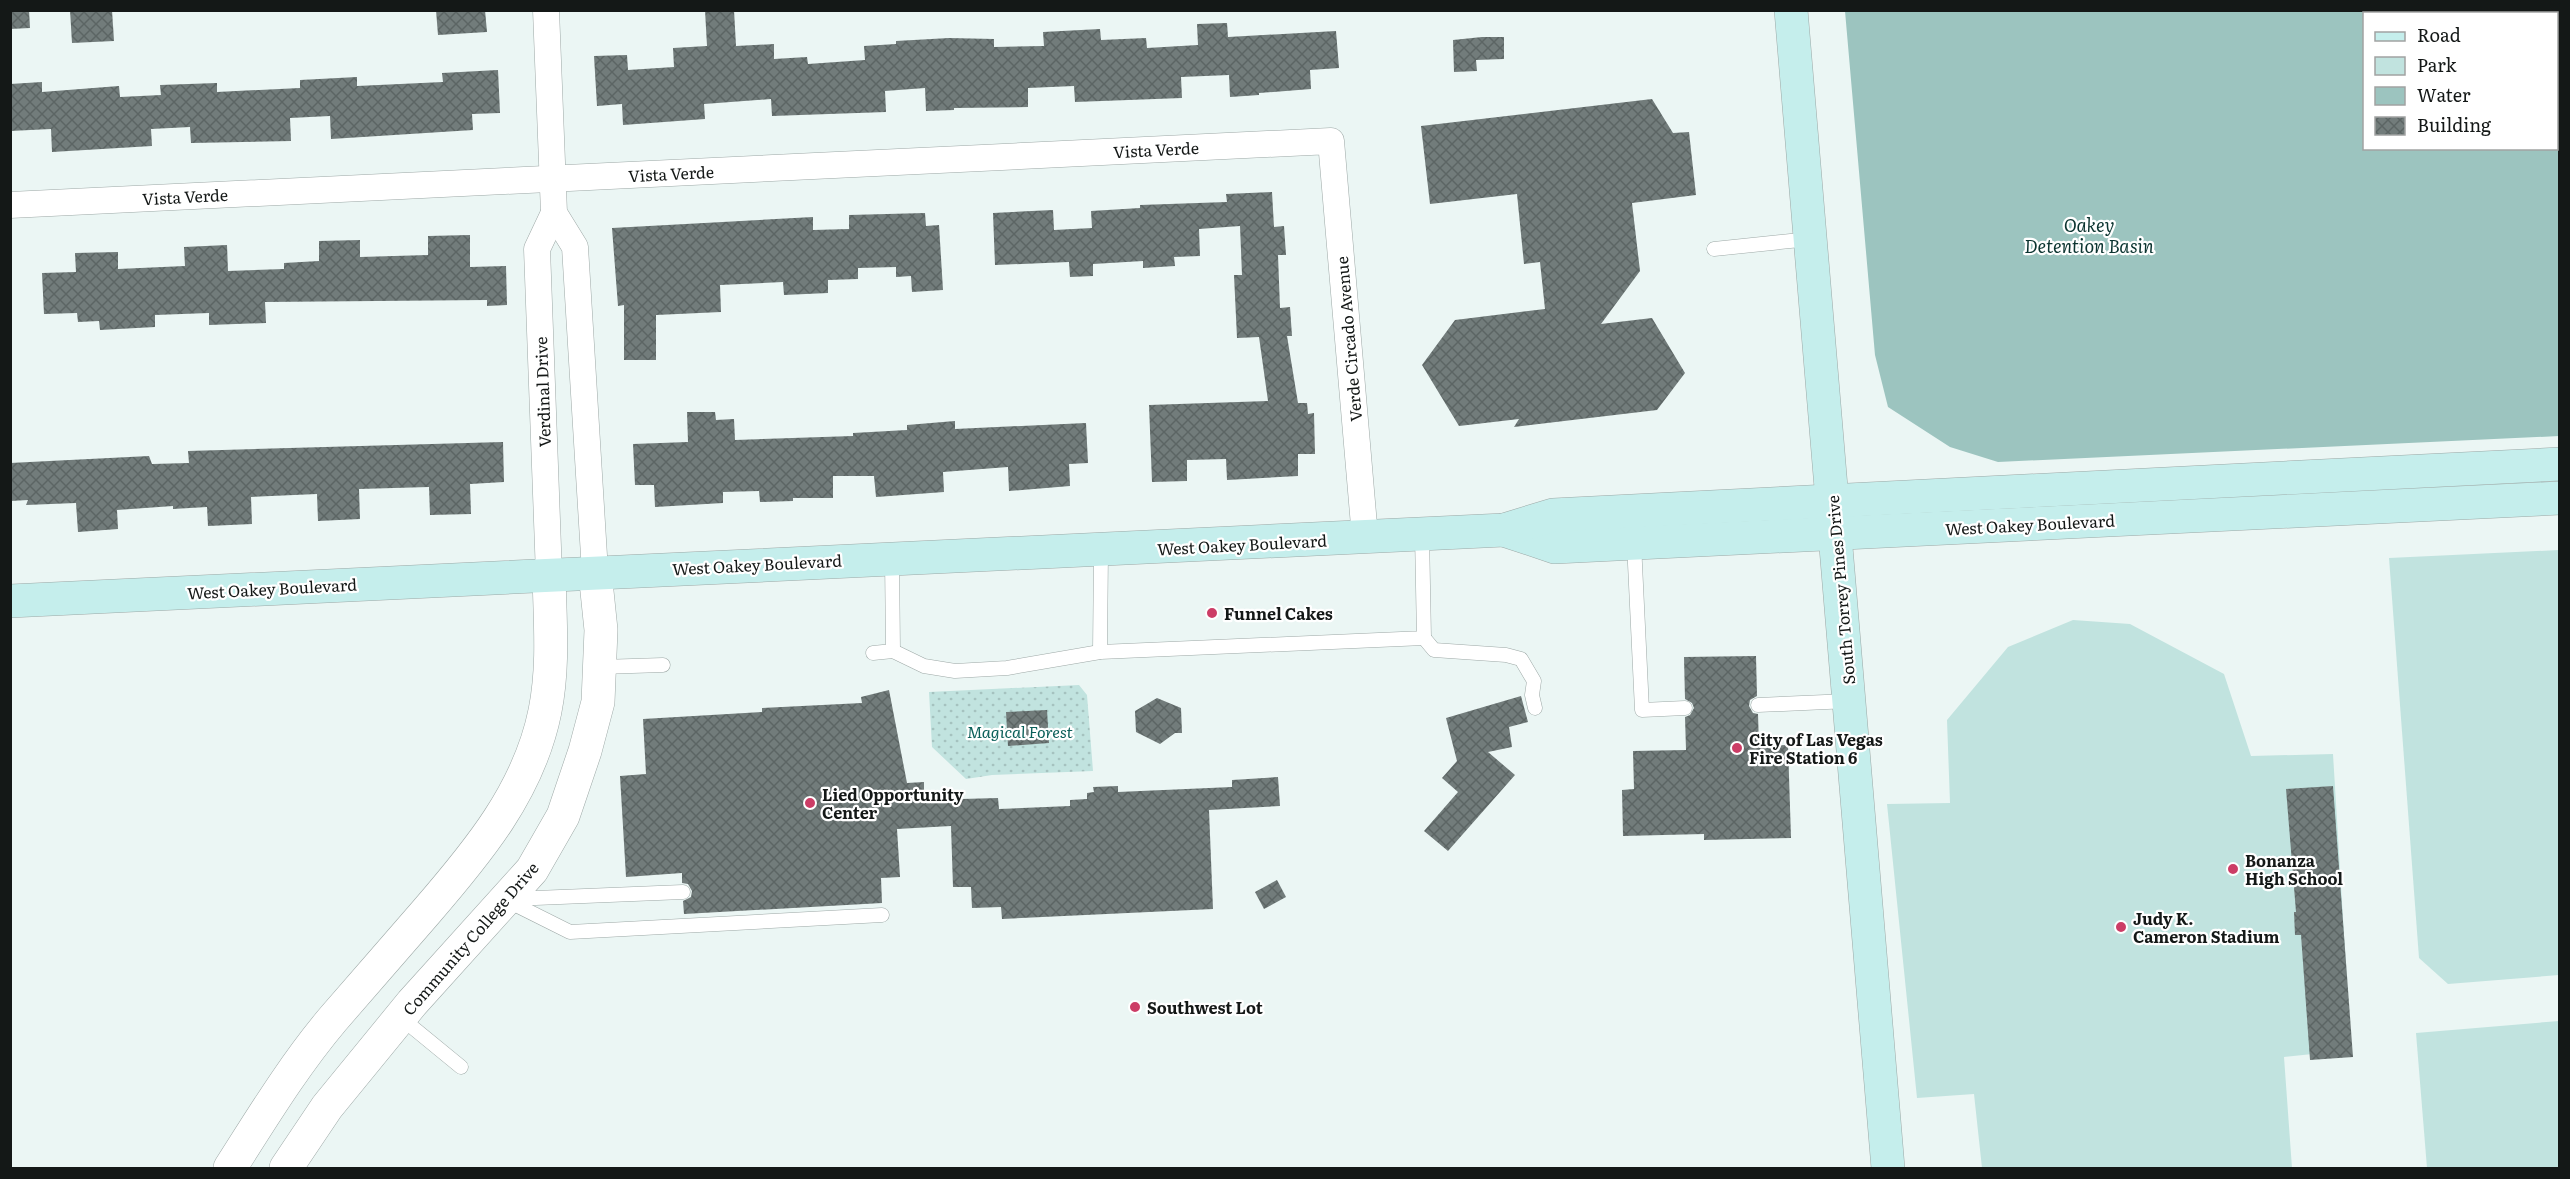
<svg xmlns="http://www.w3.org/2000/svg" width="2570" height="1179" viewBox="0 0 2570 1179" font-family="Literata,serif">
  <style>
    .green { fill: url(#green-dots) }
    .pitch { fill: #c1e3df }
    .water { fill: #9cc4bf; fill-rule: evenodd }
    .building { fill: url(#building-cross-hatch) }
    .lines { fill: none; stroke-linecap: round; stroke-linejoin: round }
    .service-casing { stroke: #9da8a6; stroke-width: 15 }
    .minor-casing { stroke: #9da8a6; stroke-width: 27 }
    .tertiary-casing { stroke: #9da8a6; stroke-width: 34 }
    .secondary-casing { stroke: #9da8a6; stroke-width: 34 }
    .service { stroke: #fff; stroke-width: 14 }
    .minor { stroke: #fff; stroke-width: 26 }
    .tertiary { stroke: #fff; stroke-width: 33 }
    .secondary { stroke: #c5eeec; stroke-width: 33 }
    .poi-dot { fill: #cc3d66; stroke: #fff; stroke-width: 2 }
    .labels { text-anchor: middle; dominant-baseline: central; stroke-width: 4.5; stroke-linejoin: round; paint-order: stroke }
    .street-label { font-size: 16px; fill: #141817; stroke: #fff }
    .poi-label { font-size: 16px; font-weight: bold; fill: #141817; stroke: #fff; text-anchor: start }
    .park-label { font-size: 16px; font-style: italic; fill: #0a5f59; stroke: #fff }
    .water-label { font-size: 18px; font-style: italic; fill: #0b3430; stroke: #fff }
  </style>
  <defs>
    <pattern id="green-dots" width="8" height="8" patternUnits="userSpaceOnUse" patternTransform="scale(1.5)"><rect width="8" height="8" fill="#c1e3df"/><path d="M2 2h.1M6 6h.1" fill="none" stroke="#a5c2bf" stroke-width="1.8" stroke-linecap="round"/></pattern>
    <pattern id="building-cross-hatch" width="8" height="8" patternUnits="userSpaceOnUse" patternTransform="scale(1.5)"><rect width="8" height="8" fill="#727c7b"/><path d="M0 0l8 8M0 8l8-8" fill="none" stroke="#5c6564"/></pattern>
  </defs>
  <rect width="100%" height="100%" fill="#ebf6f4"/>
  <!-- green -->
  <path class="green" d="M1079 685 1087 695 1093 771 992 775 966 779 932 747 929 692Z"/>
  <!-- pitch -->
  <g class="pitch">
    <path d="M2559 550V975L2448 984 2419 958 2389 558Z"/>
    <path d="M2073 620 2130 624 2224 674 2251 756 2333 754 2351 1050 2284 1057 2292 1168H1982L1974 1094 1917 1098 1887 804 1950 803 1947 720 2008 647Z"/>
    <path d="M2559 1021V1168H2427L2416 1033Z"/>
  </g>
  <!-- water -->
  <path class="water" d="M1845 11H2559V436L1998 462 1950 447 1888 407 1875 355ZM2364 14H2556V148H2364Z"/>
  <!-- building -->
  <g class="building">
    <path d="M10 10H29L30 28 10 29Z"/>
    <path d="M70 10H112L114 41 72 43Z"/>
    <path d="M436 10H485L487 32 438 35Z"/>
    <path d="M705 10H734L736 46 774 44V59L807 57 808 64 865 60 864 46 896 44V41L949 38 994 39V47L1044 46 1043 32 1100 29 1101 40 1146 38 1147 48 1198 45 1197 24 1227 23 1228 37 1336 31 1339 68 1310 70 1311 89 1259 93V95L1230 97 1229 75 1181 77 1182 98 1075 102 1074 86 1028 88V107L954 108V110L926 111 925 88 885 91 886 112 772 116 771 99 704 104 705 119 623 125 622 104 597 106 594 56 627 55 628 70 674 67 673 48 707 46Z"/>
    <path d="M1482 37H1504V59L1476 60 1477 71 1454 72 1453 40Z"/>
    <path d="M498 70 500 113 472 114 473 130 331 139 330 116 290 118 291 141 191 143 190 127 151 129 152 146 52 152 51 129 10 131V84L42 82V92L119 86 120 97 161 95 160 85 217 83V92L300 88V80L357 77V86L443 82 442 73Z"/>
    <path d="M1652 99 1673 133 1689 132 1696 195 1632 203 1640 271 1601 324 1652 318 1685 373 1657 410 1514 427 1519 419 1459 426 1422 365 1455 320 1545 309 1540 262 1524 264 1517 194 1430 204 1421 126Z"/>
    <path d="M1272 192 1274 227 1284 226 1286 255H1278L1280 308 1290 307 1292 336H1287L1298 403H1307L1308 414 1314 413 1315 454H1298V476L1227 480 1226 459 1187 460V481L1152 482 1149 405 1268 401 1259 337 1237 338 1234 275H1242L1240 226 1199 229 1200 256 1174 257 1175 266 1143 268V261L1093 264V276L1070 277 1069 262 995 265 993 213 1053 210 1054 230 1092 228 1091 211 1140 208V205L1227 202 1226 194Z"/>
    <path d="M925 213 926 226 939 225 943 290 912 292 911 276 896 277V267L858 268V279L828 280V293L784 295 783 282 720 285 721 312 656 315V360H624V305L618 306 612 228 813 217V230L849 229V215Z"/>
    <path d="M470 235V267L506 266 507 305 487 306V300L265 302 266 323 209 325V313L155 315V327L100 330 99 321 78 322 77 313 44 314 42 273 76 272 75 253 118 252V269L185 266 184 247 227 245 228 271 284 269V263L319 261V241L360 240V257L428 255V236Z"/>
    <path d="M687 412H715L716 420 734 419 735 440 853 436V433L907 430V425L955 421V429L1086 423 1088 463 1069 464 1070 486 1009 491 1008 467 943 472 944 492 876 497 874 476H833V498H793V501L760 502 759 491 723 492V503L655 507 654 485H635L633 444 688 442Z"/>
    <path d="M503 442 504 482 470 484 471 514 430 515 429 487 359 489 360 519 318 521 317 494 251 497 252 524 208 526 207 507 173 509V506L117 510 118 529 78 532 76 503 26 505 28 500 10 501V463L149 456 152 464 189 463 188 451Z"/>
    <path d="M1756 656 1757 696 1750 700 1749 706 1753 713 1758 714 1759 746 1788 745 1791 838 1704 840V834L1623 836 1622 790 1634 789 1633 751 1686 750 1685 717 1690 715 1694 708 1692 703 1685 699 1684 657Z"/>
    <path d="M889 690 907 783 924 782V800L998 798 999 809 1070 806V800L1087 799V793L1094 792 1093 787 1118 786V792L1232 787V780L1278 777 1280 806 1209 810 1213 909 1002 919 1001 907 972 908 971 887H953L951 826 897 829 900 877 881 878 882 903 684 914 683 901 691 897 692 891 688 884 682 883V873L626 877 620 776 646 774 643 719 762 712V708L862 703 861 697Z"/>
    <path d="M1521 696 1528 722 1509 727 1512 747 1488 752 1515 775 1448 851 1424 831 1458 792 1442 778 1457 761 1446 718Z"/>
    <path d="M1157 698 1181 708 1182 733H1175L1160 744 1136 732 1135 711Z"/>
    <path d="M1047 710 1049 743 1008 746 1006 712Z"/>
    <path d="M2333 786 2353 1057 2310 1060 2301 935H2295L2294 912H2296L2286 789Z"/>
    <path d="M1277 880 1286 897 1264 909 1255 892Z"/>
  </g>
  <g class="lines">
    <defs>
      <g id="service">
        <path d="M1714 249 1810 239"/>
        <path d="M1634 543 1642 710 1685 708"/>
        <path d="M1424 638 1434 650 1506 655 1521 659 1534 681 1532 695 1535 708"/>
        <path d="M893 651 924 666 955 671 1007 668 1100 652 1424 638 1422 534"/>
        <path d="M1100 652 1101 551"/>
        <path d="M873 653 893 651 892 558"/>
        <path d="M601 667 663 665"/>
        <path d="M1758 705 1849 701"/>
        <path d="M511 899 683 892"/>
        <path d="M506 900 570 932 882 915"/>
        <path d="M400 1017 461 1067"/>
      </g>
      <g id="minor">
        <path d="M546 10 554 213 575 247 595 572"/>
        <path d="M10 205 1331 141 1365 537"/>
        <path d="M549 575 537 249 554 213"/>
      </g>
      <g id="tertiary">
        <path d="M230 1168C262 1118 294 1065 333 1019 364 983 395 948 426 912 477 853 529 791 545 711 554 666 550 621 549 575"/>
        <path d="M286 1168 327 1107 412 1003 532 870 563 816 585 751 598 702 601 630 595 572"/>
      </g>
      <g id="secondary">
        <path d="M1791 10 1888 1168"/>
        <path d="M1504 530 1555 547 2560 498"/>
        <path d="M10 601 1504 530 1553 515 2560 464"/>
      </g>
    </defs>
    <!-- service casing -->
    <use href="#service" class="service-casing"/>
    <!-- minor casing -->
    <use href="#minor" class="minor-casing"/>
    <!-- tertiary casing -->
    <use href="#tertiary" class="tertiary-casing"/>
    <!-- secondary casing -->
    <use href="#secondary" class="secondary-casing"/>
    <!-- service -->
    <use href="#service" class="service"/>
    <!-- minor -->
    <use href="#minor" class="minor"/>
    <!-- tertiary -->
    <use href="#tertiary" class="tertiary"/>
    <!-- secondary -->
    <use href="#secondary" class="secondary"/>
  </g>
  <!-- markers -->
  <g class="poi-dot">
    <circle cx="1212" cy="613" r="6"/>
    <circle cx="1737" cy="748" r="6"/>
    <circle cx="810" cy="803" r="6"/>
    <circle cx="2233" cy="869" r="6"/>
    <circle cx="2121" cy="927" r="6"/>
    <circle cx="1135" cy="1007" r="6"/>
  </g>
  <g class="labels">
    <!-- street labels -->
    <g class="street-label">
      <text transform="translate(1156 149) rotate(-3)">Vista Verde</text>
      <text transform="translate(671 173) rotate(-3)">Vista Verde</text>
      <text transform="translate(185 196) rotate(-3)">Vista Verde</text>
      <text transform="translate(1348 339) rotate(-95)">Verde Circado Avenue</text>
      <text transform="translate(542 392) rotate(-92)">Verdinal Drive</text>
      <text transform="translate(2030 524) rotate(-3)">West Oakey Boulevard</text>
      <text transform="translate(1242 544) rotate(-3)">West Oakey Boulevard</text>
      <text transform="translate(757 564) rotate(-3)">West Oakey Boulevard</text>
      <text transform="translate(272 588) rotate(-3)">West Oakey Boulevard</text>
      <text transform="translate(1840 590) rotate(-95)">South Torrey Pines Drive</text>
      <text transform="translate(470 938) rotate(-49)">Community College Drive</text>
    </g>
    <!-- poi labels -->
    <g class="poi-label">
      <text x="1224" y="613">Funnel Cakes</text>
      <text x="1749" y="739">City of Las Vegas<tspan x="1749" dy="18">Fire Station 6</tspan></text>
      <text x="822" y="794">Lied Opportunity<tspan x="822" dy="18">Center</tspan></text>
      <text x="2245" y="860">Bonanza<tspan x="2245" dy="18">High School</tspan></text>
      <text x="2133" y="918">Judy K.<tspan x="2133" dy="18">Cameron Stadium</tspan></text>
      <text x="1147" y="1007">Southwest Lot</text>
    </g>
    <!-- park labels -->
    <g class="park-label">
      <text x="1020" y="731">Magical Forest</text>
    </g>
    <!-- water labels -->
    <g class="water-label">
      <text x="2089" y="224">Oakey<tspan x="2089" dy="21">Detention Basin</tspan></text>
    </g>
  </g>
  <!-- border -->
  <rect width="2570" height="1179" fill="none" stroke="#141817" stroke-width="24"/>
  <!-- legend -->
  <rect x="2363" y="12" width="195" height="138" fill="#ffffff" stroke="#a1a3a2" stroke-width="1.5"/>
  <rect x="2375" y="32" width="30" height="9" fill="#c5eeec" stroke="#a1a3a2" stroke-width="1.5"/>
  <text x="2417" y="42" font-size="18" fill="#141817">Road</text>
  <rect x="2375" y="57" width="30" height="18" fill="#c1e3df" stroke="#a1a3a2" stroke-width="1.5"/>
  <text x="2417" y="72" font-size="18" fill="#141817">Park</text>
  <rect x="2375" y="87" width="30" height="18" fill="#9cc4bf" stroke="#a1a3a2" stroke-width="1.5"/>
  <text x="2417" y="102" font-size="18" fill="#141817">Water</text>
  <rect x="2375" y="117" width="30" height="18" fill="url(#building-cross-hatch)" stroke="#a1a3a2" stroke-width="1.5"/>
  <text x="2417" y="132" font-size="18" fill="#141817">Building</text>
</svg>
